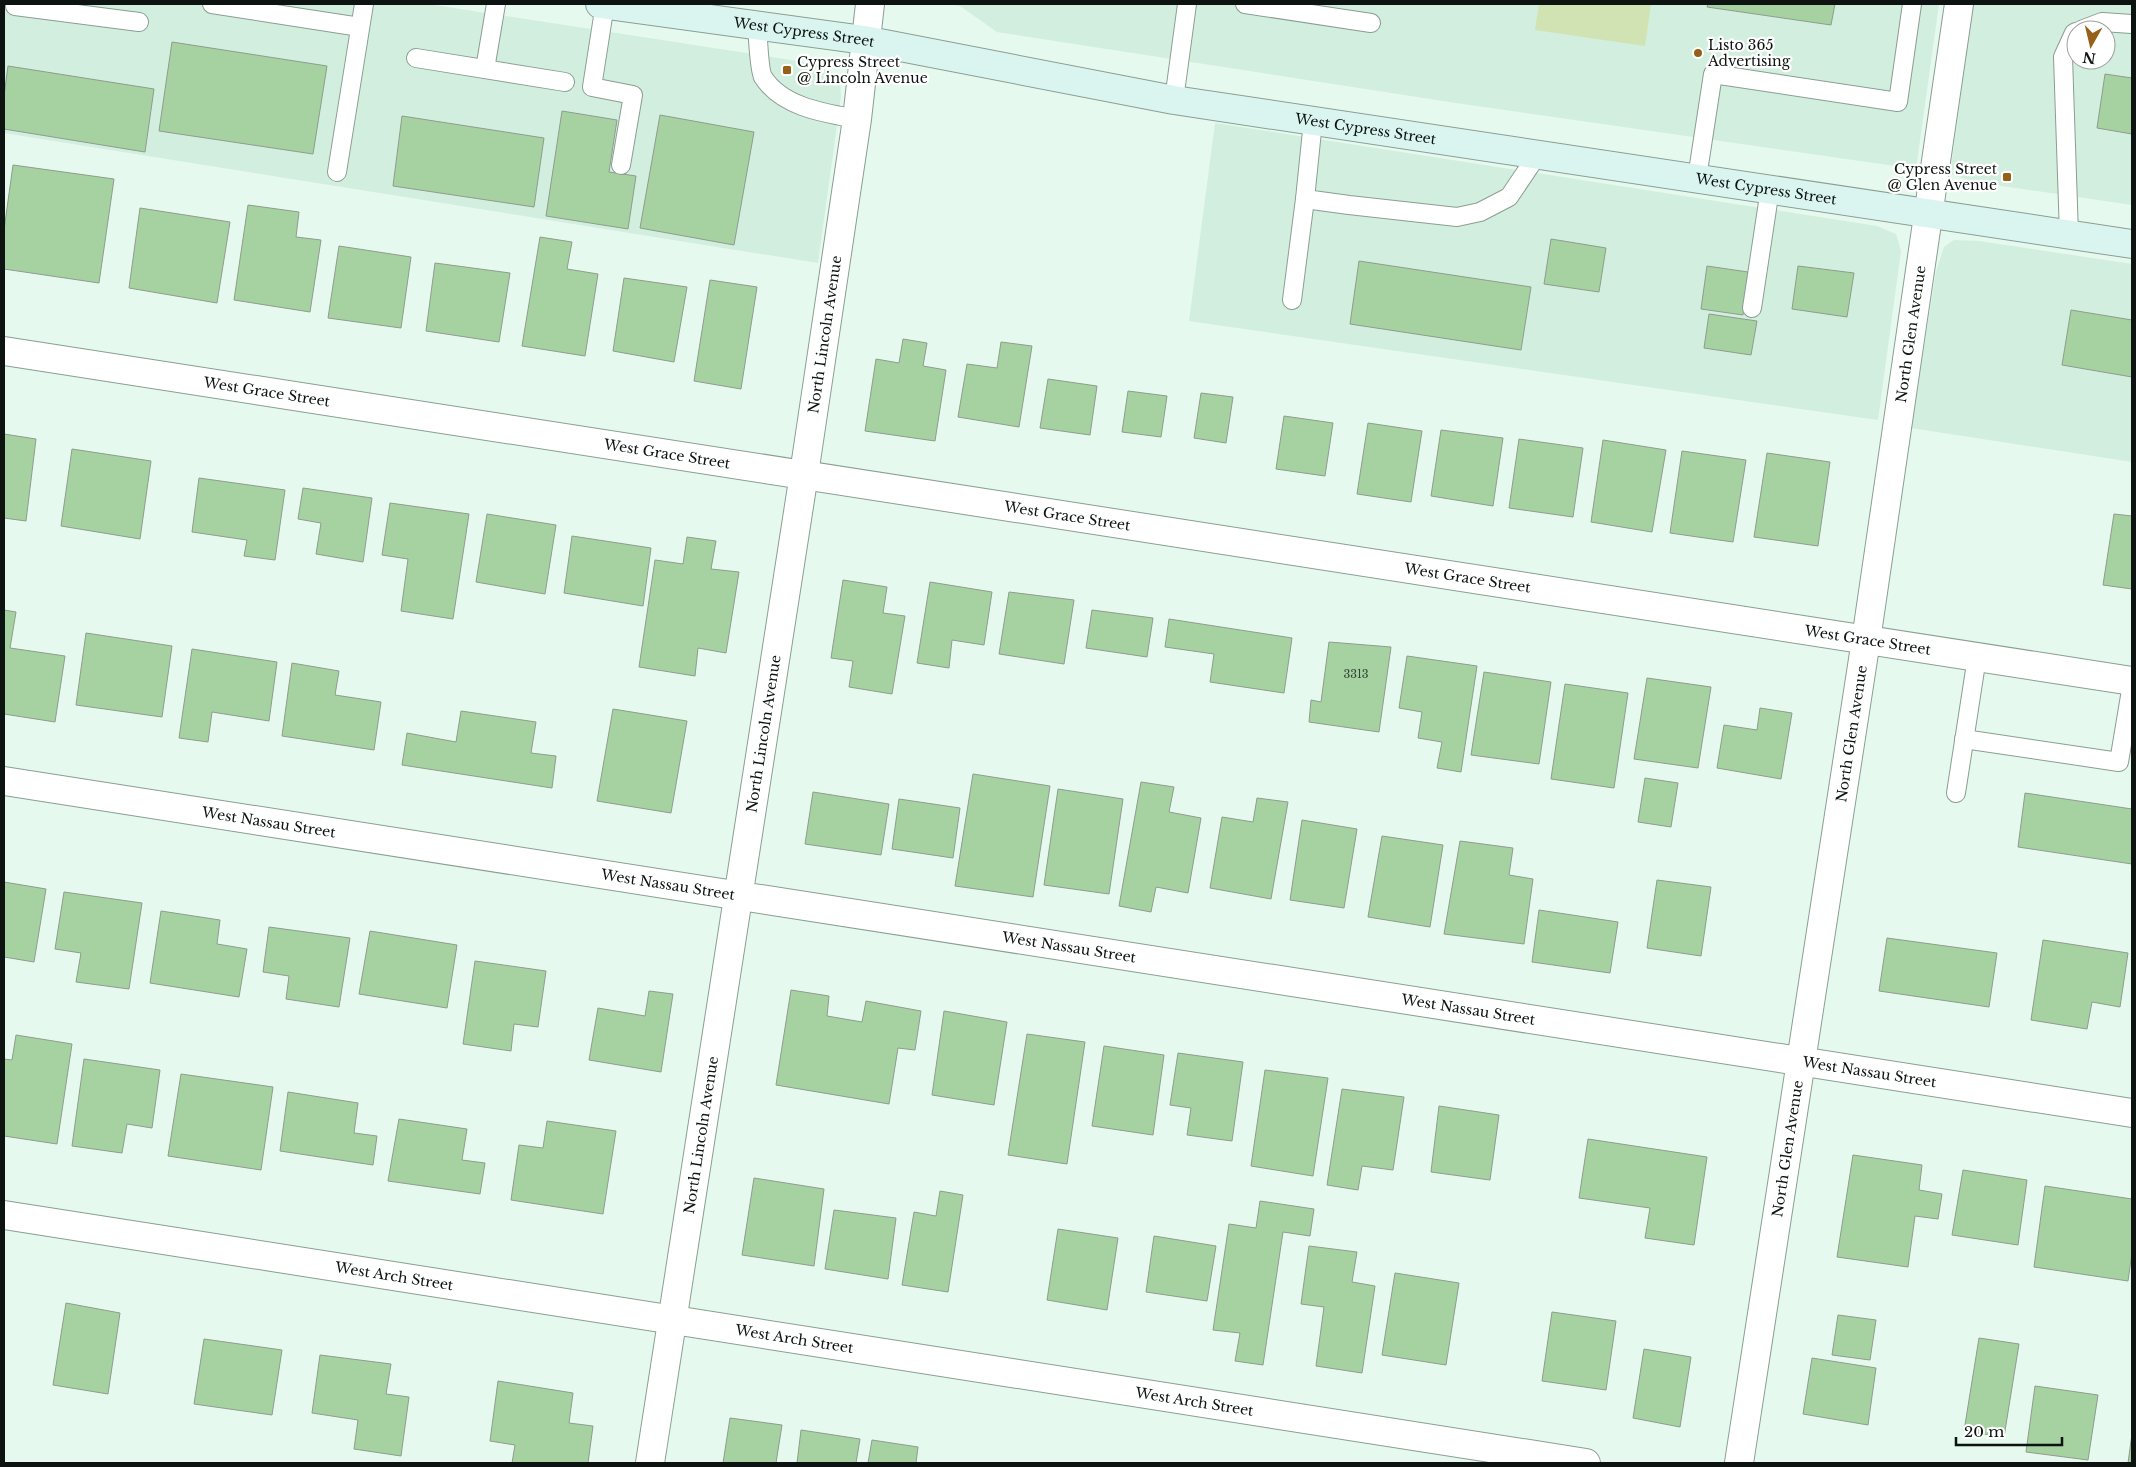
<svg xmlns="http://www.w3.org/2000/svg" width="2136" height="1467" viewBox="0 0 2136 1467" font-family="'Libre Baskerville',serif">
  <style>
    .built { fill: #d2eede; fill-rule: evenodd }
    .green { fill: #d1e2b3 }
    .building { fill: #a6d2a2; stroke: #8f9c8e }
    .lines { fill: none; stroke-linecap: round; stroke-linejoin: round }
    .lane-casing { stroke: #8b9e93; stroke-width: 20 }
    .street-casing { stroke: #8b9e93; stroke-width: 30 }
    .secondary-casing { stroke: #8b9e93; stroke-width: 30 }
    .lane { stroke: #fff; stroke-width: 18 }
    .street { stroke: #fff; stroke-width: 28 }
    .secondary { stroke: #daf5f0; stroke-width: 28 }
    .poi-dot { fill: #966018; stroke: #fff; stroke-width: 2 }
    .labels { text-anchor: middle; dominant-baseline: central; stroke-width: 4.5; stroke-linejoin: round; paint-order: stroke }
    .number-label { font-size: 11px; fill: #324334 }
    .street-label { font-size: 14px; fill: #0c1310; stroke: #fff }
    .poi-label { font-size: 14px; fill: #0c1310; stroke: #fff; text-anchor: start }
  </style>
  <rect width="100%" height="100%" fill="#e5f9ee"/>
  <!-- built -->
  <g class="built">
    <path d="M4 4H428L817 64 834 74 840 84 841 96 818 263 4 133Z"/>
    <path d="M945 4H1939L1916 169 1456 103 997 32 960 6Z"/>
    <path d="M1973 4H2132V205L1975 182 1950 174ZM2076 30H2106V60H2076Z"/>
    <path d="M1215 123 1877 226 1896 234 1901 251 1878 420 1189 321Z"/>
    <path d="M1954 240 1979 241 2132 264V462L1911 428 1936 272 1944 247Z"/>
  </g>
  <!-- green -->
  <path class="green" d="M1539 4H1651L1645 46 1535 30Z"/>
  <!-- building -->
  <g class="building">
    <path d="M1708 4H1835L1831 25 1707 7Z"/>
    <path d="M172 42 327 66 313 154 159 131Z"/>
    <path d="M8 66 154 89 145 152 4 129V96Z"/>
    <path d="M2105 74 2132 78V134L2097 128Z"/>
    <path d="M562 111 617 120 609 172 636 176 628 229 546 216Z"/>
    <path d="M660 115 754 132 734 245 640 228Z"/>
    <path d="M402 116 544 138 534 207 393 186Z"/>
    <path d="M13 165 114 179 99 283 4 269V230Z"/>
    <path d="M248 205 299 212 296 237 321 240 310 312 234 300Z"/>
    <path d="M140 208 230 222 217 303 129 288Z"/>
    <path d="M540 237 572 242 567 269 598 274 585 356 522 346Z"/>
    <path d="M1551 239 1606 248 1599 292 1544 284Z"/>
    <path d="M339 246 411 257 401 328 328 318Z"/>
    <path d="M1359 261 1531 287 1521 350 1350 324Z"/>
    <path d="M435 263 510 273 499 342 426 331Z"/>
    <path d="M1707 266 1748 272 1743 315 1701 309Z"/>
    <path d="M1798 266 1854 273 1847 317 1792 309Z"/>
    <path d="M624 278 687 287 674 362 613 351Z"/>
    <path d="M710 280 757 287 741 389 694 381Z"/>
    <path d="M2071 310 2132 320V377L2062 365Z"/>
    <path d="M1709 314 1757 321 1751 355 1704 348Z"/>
    <path d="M903 339 927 343 923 366 946 370 935 441 865 431 876 359 899 363Z"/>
    <path d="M1001 342 1032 346 1019 427 958 417 967 364 997 368Z"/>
    <path d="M1048 379 1097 386 1090 435 1040 428Z"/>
    <path d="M1128 391 1167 396 1161 437 1122 432Z"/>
    <path d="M1201 393 1233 397 1226 443 1194 438Z"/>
    <path d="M1284 416 1333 423 1325 476 1276 469Z"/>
    <path d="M1368 423 1422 431 1411 502 1357 494Z"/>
    <path d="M1441 430 1503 438 1493 506 1431 496Z"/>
    <path d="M4 434 36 439 26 521 4 518Z"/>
    <path d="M1519 439 1583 448 1573 517 1509 508Z"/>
    <path d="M1603 440 1666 450 1652 532 1591 522Z"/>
    <path d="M72 449 151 461 140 539 61 526Z"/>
    <path d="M1682 451 1746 460 1733 542 1670 533Z"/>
    <path d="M1767 453 1830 462 1818 546 1754 537Z"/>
    <path d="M199 478 285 490 275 560 244 556 247 540 192 532Z"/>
    <path d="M303 488 372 498 363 562 316 554 321 523 298 519Z"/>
    <path d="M390 503 469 514 453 619 401 611 408 559 382 555Z"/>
    <path d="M487 514 556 525 545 594 476 582Z"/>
    <path d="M2114 514 2132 516V589L2103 585Z"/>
    <path d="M572 536 651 548 643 606 564 593Z"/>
    <path d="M687 537 716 541 711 569 739 572 726 653 698 648 695 676 639 667 655 560 683 564Z"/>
    <path d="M843 580 887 587 883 613 905 616 892 694 849 687 853 661 831 658Z"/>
    <path d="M930 582 992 592 984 645 952 640 949 668 917 663Z"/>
    <path d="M1009 592 1074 600 1064 664 999 654Z"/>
    <path d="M4 610 16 612 10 648 65 656 55 722 4 714Z"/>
    <path d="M1092 610 1153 618 1147 657 1086 648Z"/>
    <path d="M1169 619 1292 638 1284 693 1210 682 1214 654 1165 647Z"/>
    <path d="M86 633 172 646 162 717 76 705Z"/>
    <path d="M1329 642 1391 647 1379 732 1309 722 1311 700 1321 702Z"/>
    <path d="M192 649 277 662 269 721 212 712 208 742 179 738Z"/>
    <path d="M1407 656 1477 666 1461 772 1437 768 1442 742 1418 738 1422 712 1399 708Z"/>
    <path d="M292 663 339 671 335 695 381 702 374 750 282 736Z"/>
    <path d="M1484 672 1551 682 1539 764 1471 755Z"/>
    <path d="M1647 678 1711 687 1698 768 1634 759Z"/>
    <path d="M1565 684 1628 693 1614 788 1551 779Z"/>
    <path d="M1760 708 1792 713 1781 779 1717 768 1724 725 1757 730Z"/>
    <path d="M613 709 687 721 671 813 597 801Z"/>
    <path d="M461 711 536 722 531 753 556 756 552 788 402 765 407 733 456 742Z"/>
    <path d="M973 774 1050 786 1033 897 955 886Z"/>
    <path d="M1645 778 1678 783 1671 827 1638 822Z"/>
    <path d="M1141 782 1174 787 1169 812 1201 818 1188 893 1156 887 1151 912 1119 906Z"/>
    <path d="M1058 789 1123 799 1109 894 1044 885Z"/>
    <path d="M813 792 889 804 881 855 805 844Z"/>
    <path d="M2025 793 2132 809V864L2018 847Z"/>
    <path d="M1257 798 1288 802 1271 899 1210 888 1222 817 1253 822Z"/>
    <path d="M899 799 960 808 953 858 892 849Z"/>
    <path d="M1302 820 1357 829 1344 908 1290 900Z"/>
    <path d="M1382 836 1443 845 1430 927 1368 917Z"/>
    <path d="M1460 841 1513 848 1509 875 1533 879 1524 944 1444 934Z"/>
    <path d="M1657 880 1711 887 1701 956 1647 948Z"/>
    <path d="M4 882 46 889 34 962 4 957Z"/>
    <path d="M64 892 142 903 129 989 76 982 81 953 55 949Z"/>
    <path d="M1539 910 1618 922 1610 973 1532 962Z"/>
    <path d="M161 911 220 920 217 944 247 949 239 997 150 983Z"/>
    <path d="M269 927 350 938 339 1007 286 999 289 976 263 972Z"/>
    <path d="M370 931 457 945 447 1008 359 994Z"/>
    <path d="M1887 938 1997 953 1989 1007 1879 991Z"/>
    <path d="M2043 940 2128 953 2120 1007 2092 1002 2087 1029 2031 1020Z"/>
    <path d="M475 961 546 971 538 1027 514 1024 511 1051 463 1044Z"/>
    <path d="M791 990 829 996 827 1016 862 1022 866 1001 921 1011 915 1050 898 1048 889 1104 776 1085Z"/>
    <path d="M649 991 673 994 661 1072 589 1060 598 1008 645 1016Z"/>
    <path d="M944 1011 1007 1022 994 1105 932 1095Z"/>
    <path d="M1027 1034 1085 1042 1067 1164 1008 1155Z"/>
    <path d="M16 1035 72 1044 57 1144 4 1136V1059L12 1060Z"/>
    <path d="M1104 1046 1164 1055 1153 1135 1092 1126Z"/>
    <path d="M1178 1053 1243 1062 1232 1141 1187 1135 1191 1108 1170 1105Z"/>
    <path d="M84 1059 160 1070 152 1128 127 1124 122 1153 72 1146Z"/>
    <path d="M1265 1070 1328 1078 1313 1176 1251 1166Z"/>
    <path d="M181 1074 273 1087 261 1170 168 1156Z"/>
    <path d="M1342 1089 1404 1097 1393 1170 1362 1166 1358 1190 1327 1185Z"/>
    <path d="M288 1092 358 1103 354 1133 377 1136 373 1165 280 1151Z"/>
    <path d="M1439 1106 1499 1115 1490 1180 1431 1172Z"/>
    <path d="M399 1119 467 1129 462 1160 485 1163 480 1194 388 1181Z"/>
    <path d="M547 1121 616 1131 603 1214 511 1200 519 1145 543 1148Z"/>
    <path d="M1588 1139 1707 1157 1694 1245 1645 1238 1650 1208 1579 1198Z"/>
    <path d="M1853 1155 1922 1165 1919 1190 1942 1194 1938 1219 1915 1216 1908 1267 1837 1257Z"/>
    <path d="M1963 1170 2027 1180 2018 1245 1952 1235Z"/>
    <path d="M754 1178 824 1189 814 1266 742 1255Z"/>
    <path d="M2045 1186 2132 1199V1253L2128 1281 2034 1267Z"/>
    <path d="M940 1191 963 1195 948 1292 902 1285 914 1212 936 1216Z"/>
    <path d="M1260 1201 1314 1209 1310 1236 1283 1232 1263 1365 1235 1361 1240 1333 1213 1330 1229 1224 1256 1228Z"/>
    <path d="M834 1210 896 1218 888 1279 825 1269Z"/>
    <path d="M1058 1229 1118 1238 1107 1310 1047 1300Z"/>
    <path d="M1154 1236 1216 1246 1207 1301 1146 1292Z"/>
    <path d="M1309 1246 1357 1252 1352 1282 1375 1286 1362 1373 1316 1366 1324 1307 1301 1304Z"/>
    <path d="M1395 1273 1459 1283 1446 1365 1382 1355Z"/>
    <path d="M66 1303 120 1313 108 1394 53 1385Z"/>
    <path d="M1552 1312 1616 1321 1606 1390 1542 1381Z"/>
    <path d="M1838 1315 1876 1320 1870 1360 1832 1355Z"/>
    <path d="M1979 1338 2019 1344 2004 1437 1964 1431Z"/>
    <path d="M204 1339 282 1350 272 1415 194 1404Z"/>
    <path d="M1644 1349 1691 1357 1680 1427 1633 1418Z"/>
    <path d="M320 1355 391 1364 386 1394 409 1397 401 1456 354 1449 358 1420 312 1413Z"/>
    <path d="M1812 1358 1876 1368 1868 1425 1803 1414Z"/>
    <path d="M498 1381 573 1393 569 1423 593 1426 588 1463H512L515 1445 490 1441Z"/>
    <path d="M2035 1386 2098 1395 2088 1460 2026 1452Z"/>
    <path d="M730 1418 782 1425 776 1463H723Z"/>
    <path d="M801 1430 860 1439 856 1463H797Z"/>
    <path d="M2132 1434V1463H2128Z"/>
    <path d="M872 1440 918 1447 916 1463H868Z"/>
  </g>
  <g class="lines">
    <defs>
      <g id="lane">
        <path d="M15 4V6L139 22"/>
        <path d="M212 4 360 27"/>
        <path d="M605 4 592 87 633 95 621 165"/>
        <path d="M1245 4 1371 23"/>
        <path d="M757 26C758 36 759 70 763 77 782 107 824 113 857 119"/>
        <path d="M2081 30 2102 22 2132 24"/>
        <path d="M416 58 565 82"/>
        <path d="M485 69 496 4"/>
        <path d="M1174 100 1187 4"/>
        <path d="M1313 121 1305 199 1349 205 1457 217 1480 212 1509 197 1538 154"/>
        <path d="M337 172 364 4"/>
        <path d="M1697 178 1713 74 1898 102 1912 4"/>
        <path d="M2069 235 2063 57 2074 33 2076 32"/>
        <path d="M1292 300 1305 199"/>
        <path d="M1752 308 1770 189"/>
        <path d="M1964 739 2119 762 2132 684"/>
        <path d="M1956 793 1977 657"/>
      </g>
      <g id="street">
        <path id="s1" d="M4 351 2132 681"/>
        <path id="s2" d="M4 781 2132 1113"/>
        <path id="s3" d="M4 1215 1586 1463"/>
        <path id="s4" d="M650 1463 804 474 857 119 870 4"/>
        <path id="s5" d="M1739 1463 1866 640 1959 4"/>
      </g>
      <g id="secondary">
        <path id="s6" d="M600 4 864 40 1174 100 2132 244"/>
      </g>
    </defs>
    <!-- lane casing -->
    <use href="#lane" class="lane-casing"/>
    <!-- street casing -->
    <use href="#street" class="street-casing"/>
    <!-- secondary casing -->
    <use href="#secondary" class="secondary-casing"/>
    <!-- lane -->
    <use href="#lane" class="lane"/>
    <!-- street -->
    <use href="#street" class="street"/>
    <!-- secondary -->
    <use href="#secondary" class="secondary"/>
  </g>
  <!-- markers -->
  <g class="poi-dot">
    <circle cx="1698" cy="53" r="5"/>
    <rect x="782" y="65" width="10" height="10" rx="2.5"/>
    <rect x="2002" y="172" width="10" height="10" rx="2.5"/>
  </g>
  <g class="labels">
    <!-- number labels -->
    <g class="number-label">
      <text x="1356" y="674">3313</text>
    </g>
    <!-- street labels -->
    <g class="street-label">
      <text stroke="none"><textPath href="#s6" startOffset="206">West Cypress Street</textPath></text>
      <text stroke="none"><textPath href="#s6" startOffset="776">West Cypress Street</textPath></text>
      <text stroke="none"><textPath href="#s6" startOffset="1181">West Cypress Street</textPath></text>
      <text stroke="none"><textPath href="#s5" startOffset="1142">North Glen Avenue</textPath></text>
      <text stroke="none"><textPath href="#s4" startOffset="1142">North Lincoln Avenue</textPath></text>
      <text stroke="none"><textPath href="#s1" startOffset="266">West Grace Street</textPath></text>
      <text stroke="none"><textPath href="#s1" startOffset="671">West Grace Street</textPath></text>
      <text stroke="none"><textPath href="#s1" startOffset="1076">West Grace Street</textPath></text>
      <text stroke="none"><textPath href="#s1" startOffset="1481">West Grace Street</textPath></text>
      <text stroke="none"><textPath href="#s1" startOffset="1886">West Grace Street</textPath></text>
      <text stroke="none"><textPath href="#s4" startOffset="738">North Lincoln Avenue</textPath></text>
      <text stroke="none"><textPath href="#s5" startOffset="738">North Glen Avenue</textPath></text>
      <text stroke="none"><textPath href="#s2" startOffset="268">West Nassau Street</textPath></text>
      <text stroke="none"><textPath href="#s2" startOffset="672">West Nassau Street</textPath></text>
      <text stroke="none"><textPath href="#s2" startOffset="1078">West Nassau Street</textPath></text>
      <text stroke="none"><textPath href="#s2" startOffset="1482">West Nassau Street</textPath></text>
      <text stroke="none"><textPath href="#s2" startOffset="1888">West Nassau Street</textPath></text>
      <text stroke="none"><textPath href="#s4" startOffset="332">North Lincoln Avenue</textPath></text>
      <text stroke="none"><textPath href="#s5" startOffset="318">North Glen Avenue</textPath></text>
      <text stroke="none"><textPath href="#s3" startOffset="395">West Arch Street</textPath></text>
      <text stroke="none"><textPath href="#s3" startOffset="800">West Arch Street</textPath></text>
      <text stroke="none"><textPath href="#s3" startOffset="1205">West Arch Street</textPath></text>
    </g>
    <!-- poi labels -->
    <g class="poi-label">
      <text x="1708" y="45">Listo 365<tspan x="1708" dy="16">Advertising</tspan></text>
      <text x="797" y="62">Cypress Street<tspan x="797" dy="16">@ Lincoln Avenue</tspan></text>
      <text x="1997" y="169" text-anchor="end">Cypress Street<tspan x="1997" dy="16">@ Glen Avenue</tspan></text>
    </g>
  </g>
  <!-- border -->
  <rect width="2136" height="1467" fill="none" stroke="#0c1310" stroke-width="10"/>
  <!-- north arrow -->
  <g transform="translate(2091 45) rotate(188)"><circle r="24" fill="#ffffff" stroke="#9ea19f"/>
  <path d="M0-4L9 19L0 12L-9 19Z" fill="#966018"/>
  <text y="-8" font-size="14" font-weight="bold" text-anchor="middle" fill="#0c1310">N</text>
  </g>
  <!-- scale -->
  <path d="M1956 1437v8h106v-8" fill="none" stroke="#0c1310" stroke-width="2.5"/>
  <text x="1964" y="1437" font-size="15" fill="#0c1310" stroke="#ffffff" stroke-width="4" paint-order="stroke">20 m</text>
</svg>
